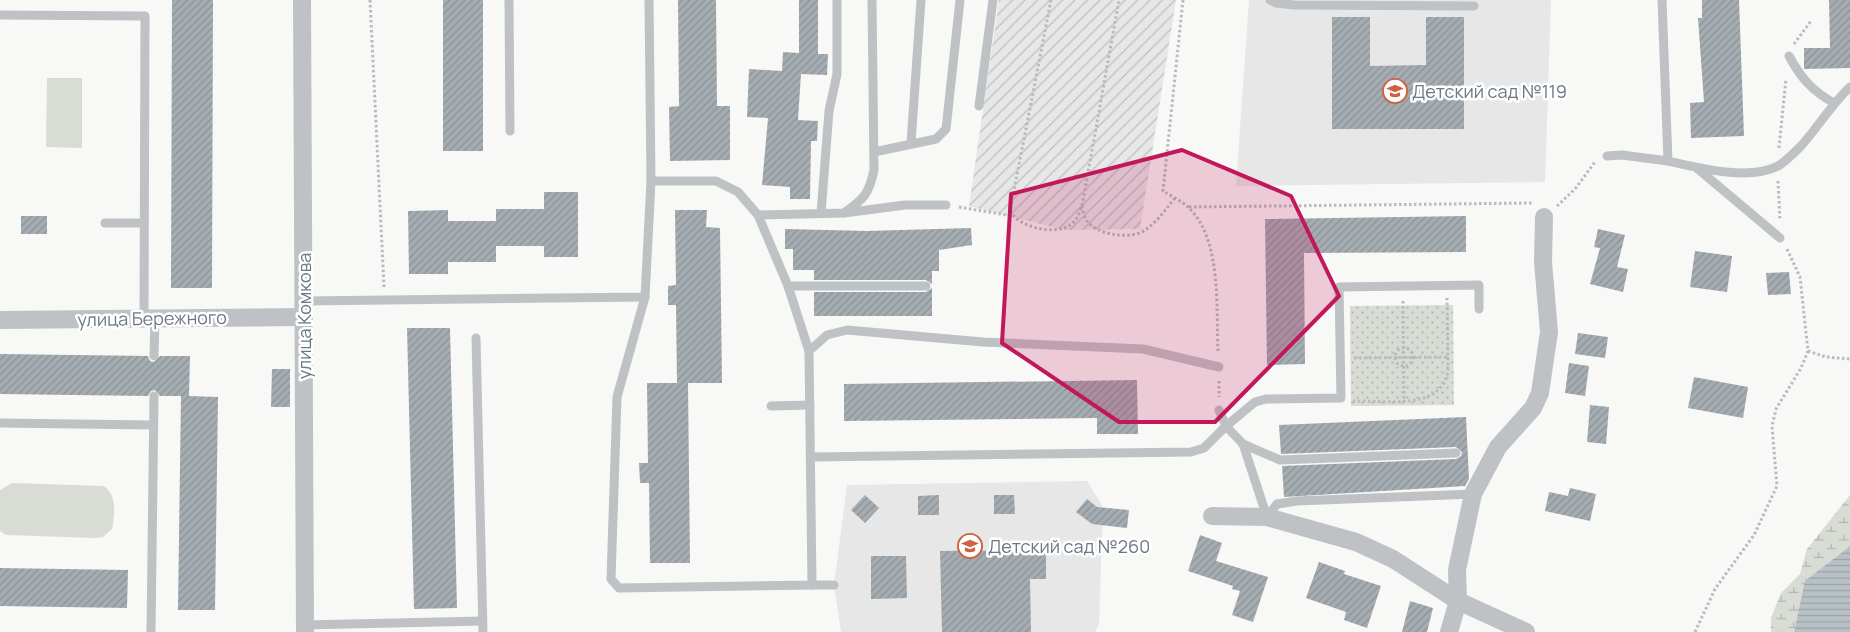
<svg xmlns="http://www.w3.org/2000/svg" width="1850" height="632" viewBox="0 0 1850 632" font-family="Manrope,sans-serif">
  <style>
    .built { fill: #e6e7e6 }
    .industrial { fill: url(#industrial-furrows) }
    .wetland { fill: url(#wetland-marsh) }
    .park { fill: url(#park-dots) }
    .pitch { fill: #d8dcd5 }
    .water { fill: url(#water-rules) }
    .building { fill: url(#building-hatch) }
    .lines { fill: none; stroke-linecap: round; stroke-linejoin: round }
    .path { stroke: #b8bbbe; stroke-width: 3; stroke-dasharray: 2.5 2.5; stroke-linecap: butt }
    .service { stroke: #bec2c5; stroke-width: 9 }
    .minor { stroke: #bec2c5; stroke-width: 18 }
    .marked { fill: #c2185b; fill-opacity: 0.2; stroke: #c2185b; stroke-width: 4; stroke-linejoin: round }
    .labels { text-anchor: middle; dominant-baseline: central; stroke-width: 5; stroke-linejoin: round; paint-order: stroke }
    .poi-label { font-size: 18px; fill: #6b7883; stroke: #fff; text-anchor: start }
    .street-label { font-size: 18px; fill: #6b7883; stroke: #fff }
  </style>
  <defs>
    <pattern id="industrial-furrows" width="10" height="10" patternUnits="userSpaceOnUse" patternTransform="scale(1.25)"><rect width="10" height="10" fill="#e6e7e6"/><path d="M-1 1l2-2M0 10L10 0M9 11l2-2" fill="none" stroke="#bec0c0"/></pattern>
    <pattern id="wetland-marsh" width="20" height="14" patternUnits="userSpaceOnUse" patternTransform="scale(1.25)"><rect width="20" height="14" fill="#d8dcd5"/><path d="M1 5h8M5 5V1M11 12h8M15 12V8" fill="none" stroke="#b3b7b2"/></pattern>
    <pattern id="park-dots" width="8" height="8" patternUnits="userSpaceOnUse" patternTransform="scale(1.25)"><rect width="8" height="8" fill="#d8dcd5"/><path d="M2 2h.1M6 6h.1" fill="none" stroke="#b3b7b2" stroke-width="1.8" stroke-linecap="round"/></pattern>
    <pattern id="water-rules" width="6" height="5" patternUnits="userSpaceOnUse" patternTransform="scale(1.25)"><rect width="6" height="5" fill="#b8c2c6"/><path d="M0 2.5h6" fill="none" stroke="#9aa2a6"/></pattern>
    <pattern id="building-hatch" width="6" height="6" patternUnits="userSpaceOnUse" patternTransform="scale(1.25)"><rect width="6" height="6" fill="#a6adb2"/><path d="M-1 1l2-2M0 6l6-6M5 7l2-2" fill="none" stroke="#8b9296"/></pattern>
  </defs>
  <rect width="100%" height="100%" fill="#f8f8f6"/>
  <!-- built -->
  <g class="built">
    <path d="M1249 0H1551L1545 182 1236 186Z"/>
    <path d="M1087 481 1103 507 1099 624 1095 632H841L834 585 847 485Z"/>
  </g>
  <!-- industrial -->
  <path class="industrial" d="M999 0H1176L1140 229 1064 230 969 206Z"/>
  <!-- wetland -->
  <path class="wetland" d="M1850 495V546L1806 581 1794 632H1771V618L1781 593 1800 574 1807 549Z"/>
  <!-- park -->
  <path class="park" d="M1453 305 1454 405 1351 406 1350 306Z"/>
  <!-- pitch -->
  <g class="pitch">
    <path d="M47 78H82V148L46 147Z"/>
    <path d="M12 483 104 486C117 495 115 515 112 529L103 537 97 538 6 535 0 531V490Z"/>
  </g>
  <!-- water -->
  <path class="water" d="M1850 546V632H1794L1805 581Z"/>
  <!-- building -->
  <g class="building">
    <path d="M172 0H213L212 288H171Z"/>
    <rect x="443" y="0" width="40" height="151"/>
    <path d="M678 0H716L717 106H730V160L670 161 669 107 679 106Z"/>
    <path d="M799 0H818V54H828L827 75 801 74 798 120 818 121 817 141H811L810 199H790V187L762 185 768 118 747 117 749 69 782 71 783 52 799 53Z"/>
    <path d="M1702 0H1739L1744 136 1691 138 1690 103 1704 102 1698 18H1702Z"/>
    <path d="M1829 0H1850V68L1804 69V48H1830Z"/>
    <path d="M1332 17H1370V66L1426 65V17H1464V129H1332Z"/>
    <path d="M544 192H578V257H544V246H496V262H448V274H409L408 211 448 210V221H496V209H544Z"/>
    <path d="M675 210H707L706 227 720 228 722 383H688L690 563H650L649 483H640L639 463H648L647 383H677L676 305H668V286L676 285Z"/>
    <rect x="21" y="216" width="26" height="18"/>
    <path d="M1466 216V252L1304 253 1305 364 1267 365 1265 219Z"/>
    <path d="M971 228 972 245 939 250V271H932V284L926 280H814V270H793V249H785V229L867 231Z"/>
    <path d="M1598 229 1625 235 1617 267 1628 269 1623 292 1590 284 1600 248 1594 247Z"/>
    <path d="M1695 251 1732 256 1727 292 1690 287Z"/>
    <path d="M1789 272 1791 294 1768 295 1766 273Z"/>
    <path d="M932 288V316H814V292H926Z"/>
    <path d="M407 328H450L457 608 414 609Z"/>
    <path d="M1578 333 1608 337 1605 358 1575 354Z"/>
    <path d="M0 354 148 356 150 361 154 362 160 356H190L189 396 218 397 215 610H178L181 396H160L155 390 151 391 148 396 0 394Z"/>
    <path d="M1569 363 1589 366 1585 396 1565 393Z"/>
    <path d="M272 369H290V407H271Z"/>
    <path d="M1694 377 1748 387 1743 418 1688 408Z"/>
    <path d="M1137 380 1138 434H1097V418L844 421V384Z"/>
    <path d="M1590 405 1609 407 1606 444 1587 442Z"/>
    <path d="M1466 417 1469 479 1465 486 1284 497 1282 466 1456 459 1461 456 1462 452 1456 447 1281 454 1279 425Z"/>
    <path d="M1570 488 1596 494 1590 521 1545 511 1549 492 1568 496Z"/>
    <path d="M865 495 879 508 865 523 851 510Z"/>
    <path d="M939 495V515H918V496Z"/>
    <path d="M994 495H1014L1015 514H994Z"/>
    <path d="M1087 499 1097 507 1129 510 1127 528 1092 524 1076 512Z"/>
    <path d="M1200 535 1222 543 1216 561 1268 577 1253 622 1232 615 1240 591 1232 589 1233 586 1188 571Z"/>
    <path d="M1046 550V579H1030L1031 632H942L940 551Z"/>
    <path d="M871 556H906L907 598 871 599Z"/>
    <path d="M1319 562 1345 571 1344 574 1381 586 1367 628 1344 620 1346 612 1306 598Z"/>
    <path d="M0 568 128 570 127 608 0 606Z"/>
    <path d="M1410 601 1433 608 1427 632H1402Z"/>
  </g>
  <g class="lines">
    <!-- path -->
    <g class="path">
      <path d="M370 0 384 287"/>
      <path d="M1051 0 1010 211C1018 227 1055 236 1070 225 1077 221 1079 213 1082 206L1119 0"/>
      <path d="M1183 0 1163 191C1171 196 1182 201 1189 208 1222 240 1216 309 1218 352"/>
      <path d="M1794 44 1811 21"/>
      <path d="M1779 148 1786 79"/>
      <path d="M1778 181 1780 220"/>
      <path d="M1082 206C1083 211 1084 217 1087 221 1097 235 1131 240 1145 230 1157 222 1166 209 1175 198"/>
      <path d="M1557 206 1575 189 1595 162"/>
      <path d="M959 207 1012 216"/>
      <path d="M1189 207 1532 203"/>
      <path d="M1403 301 1404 400"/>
      <circle cx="1404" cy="357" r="9"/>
      <path d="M1808 351 1826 357 1850 359"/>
      <path d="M1354 358 1448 357"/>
      <path d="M1219 381V397"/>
      <path d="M1353 401C1386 400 1443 412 1448 369L1447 298"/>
      <path d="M1695 632 1715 589 1754 535 1777 486 1772 426 1776 409 1801 368 1808 351 1800 277 1787 249"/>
    </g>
    <!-- service -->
    <g class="service">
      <path d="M509 0 510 131"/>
      <path d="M1270 0 1276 3 1294 5 1474 6"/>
      <path d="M1662 0 1668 161C1698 168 1749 181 1778 166 1785 162 1795 152 1801 146 1818 127 1831 105 1850 87"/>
      <path d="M0 15 145 16 144 317"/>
      <path d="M1789 56C1801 78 1812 91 1834 103"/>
      <path d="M979 106 993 0"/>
      <path d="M911 143 921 0"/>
      <path d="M874 152 936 139 946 129 960 0"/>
      <path d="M1607 156 1622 155 1668 161"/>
      <path d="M1698 169 1780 238"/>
      <path d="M821 213 829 111 837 74V0"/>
      <path d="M844 213C864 199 869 194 874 170L872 0"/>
      <path d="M758 215 844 213 905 205H946"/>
      <path d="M105 223H144"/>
      <path d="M788 286H926"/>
      <path d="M645 297 617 397 611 579 619 588 812 585 809 351 788 286 758 215 738 192 716 181H651"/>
      <path d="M304 301 645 297 651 181 649 0"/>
      <path d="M476 338 483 632"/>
      <path d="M809 351 827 335 847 330 983 342 1143 349 1219 367"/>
      <path d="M154 356 155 317"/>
      <path d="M771 406 810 405"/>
      <path d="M0 423 153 425"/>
      <path d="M1243 444 1267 517"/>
      <path d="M1456 453 1280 460 1243 444 1226 426 1255 402 1266 399 1341 398 1339 287 1479 285V309"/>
      <path d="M811 457 1191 452 1204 448 1226 426 1219 410"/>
      <path d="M1267 517 1277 504 1297 501 1473 494"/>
      <path d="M812 585H834"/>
      <path d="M305 625 482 621"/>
      <path d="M151 632 154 396"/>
    </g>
    <!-- minor -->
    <g class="minor">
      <path d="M302 0 305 632"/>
      <path d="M0 320 304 317"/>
      <path d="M1212 516 1267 517 1356 542 1393 559 1458 601 1526 632"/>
      <path d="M1449 632 1458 601 1457 570 1473 494 1498 447 1533 408 1540 393 1549 332 1543 262 1544 217"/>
    </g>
  </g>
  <!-- marked area -->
  <path class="marked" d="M1182 150 1291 196 1339 296 1215 422H1119L1002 343 1011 194Z"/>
  <!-- icons -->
  <defs>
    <symbol id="school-ring" viewBox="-11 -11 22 22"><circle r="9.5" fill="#fff" stroke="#cd6240" stroke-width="1.5"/><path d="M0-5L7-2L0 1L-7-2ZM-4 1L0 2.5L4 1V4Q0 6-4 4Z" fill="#cd6240"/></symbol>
  </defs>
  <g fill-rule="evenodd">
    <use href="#school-ring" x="1381" y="77" width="28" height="28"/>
    <use href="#school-ring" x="956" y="532" width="28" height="28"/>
  </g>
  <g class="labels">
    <!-- poi labels -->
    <g class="poi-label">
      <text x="1412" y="91">Детский сад №119</text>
      <text x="988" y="546">Детский сад №260</text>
    </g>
    <!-- street labels -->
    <g class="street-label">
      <text transform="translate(304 316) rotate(-90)">улица Комкова</text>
      <text transform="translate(152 318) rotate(-1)">улица Бережного</text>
    </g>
  </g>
</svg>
